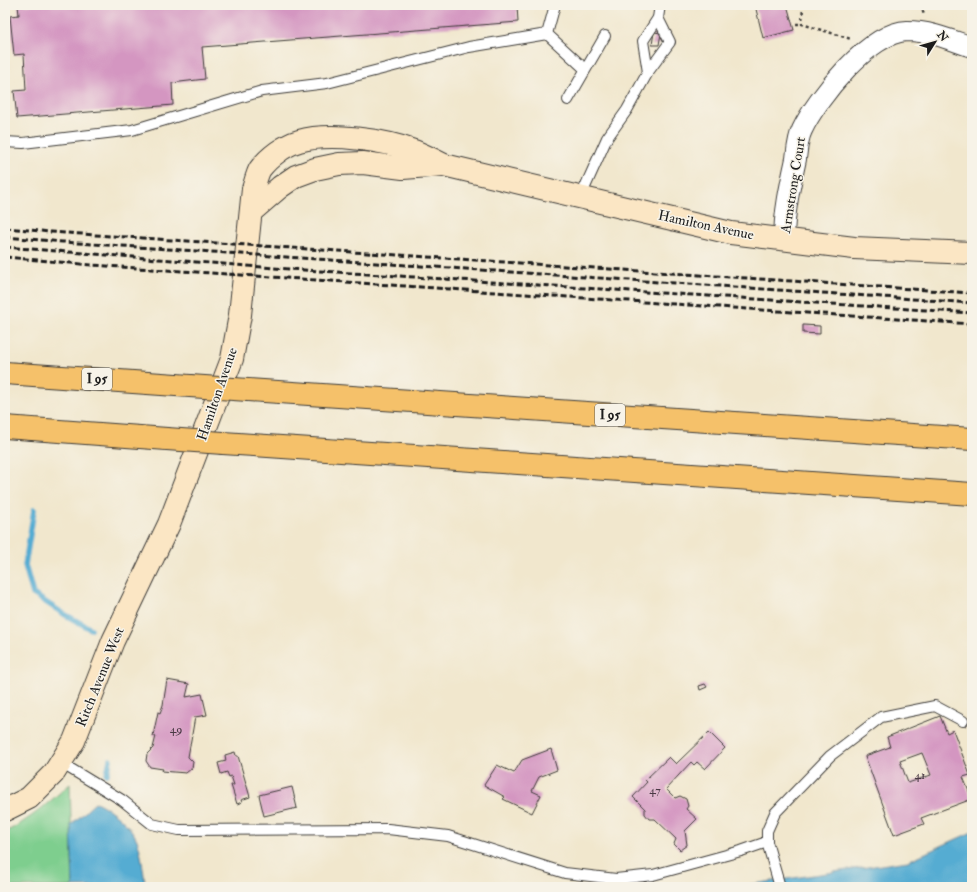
<svg xmlns="http://www.w3.org/2000/svg" width="977" height="892" viewBox="0 0 977 892" font-family="'IM FELL Double Pica',serif">
  <style>
    .green { fill: #7ece8e; stroke: #4d7555 }
    .water { fill: #55acd2; stroke: #386477 }
    .lines { fill: none; stroke-linecap: round; stroke-linejoin: round }
    .stream { stroke: #55acd2; stroke-width: 5.5 }
    .building { fill: #d496c1; fill-rule: evenodd }
    .lane-casing { stroke: #3c3a37; stroke-width: 12 }
    .street-casing { stroke: #3c3a37; stroke-width: 22 }
    .secondary-casing { stroke: #3c3a37; stroke-width: 24 }
    .highway-casing { stroke: #3c3a37; stroke-width: 24 }
    .path { stroke: #3c3a37; stroke-width: 2.5; stroke-dasharray: 3 3; stroke-linecap: butt }
    .lane { stroke: #fff; stroke-width: 10 }
    .street { stroke: #fff; stroke-width: 20 }
    .secondary { stroke: #fbe6c4; stroke-width: 22 }
    .highway { stroke: #f5c16b; stroke-width: 22 }
    .rail { stroke: #1c1c1c; stroke-width: 3; stroke-dasharray: 6 3; stroke-linecap: butt }
    .highway-bridge-casing { stroke: #3c3a37; stroke-width: 24; stroke-linecap: butt }
    .highway-bridge { stroke: #f5c16b; stroke-width: 22 }
    .labels { text-anchor: middle; dominant-baseline: central; stroke-width: 3; stroke-linejoin: round; paint-order: stroke }
    .number-label { font-size: 12px; fill: #4a3a45 }
    .shield { fill: #f7f3e8; stroke: #5e5c59; stroke-width: 1 }
    .shield-label { font-size: 13px; font-weight: bold; fill: #1c1c1c }
    .street-label { font-size: 14px; fill: #1c1c1c; stroke: #f7f3e8 }
  </style>
  <rect width="100%" height="100%" fill="#f7f3e8"/>
  <filter id="ink" filterUnits="userSpaceOnUse"><feTurbulence type="fractalNoise" baseFrequency=".025" numOctaves="2"/><feDisplacementMap in="SourceGraphic" scale="8" xChannelSelector="R" yChannelSelector="G"/><feConvolveMatrix kernelMatrix="1 2 1 2 8 2 1 2 1" color-interpolation-filters="sRGB"/></filter>
  <filter id="wash" filterUnits="userSpaceOnUse"><feTurbulence type="fractalNoise" baseFrequency=".012" numOctaves="4" result="noise"/><feDisplacementMap in="SourceGraphic" scale="16" xChannelSelector="R" yChannelSelector="G"/><feGaussianBlur stdDeviation="0.9" result="paint"/><feColorMatrix in="noise" values="0 0 0 0 0 0 0 0 0 0 0 0 0 0 0 0 0 1.4 0 .05"/><feComposite in="paint" operator="in"/></filter>
  <g filter="url(#wash)">
    <rect width="100%" height="100%" fill="#f1e7cd"/>
    <!-- green -->
    <path class="green" d="M70 784 73 887H5V832C30 820 49 802 70 784Z"/>
    <!-- water -->
    <g class="water">
      <path d="M96 802C111 809 131 825 137 840 142 854 143 872 146 887H73L71 825Z"/>
      <path d="M972 832V887H733L908 861Z"/>
    </g>
    <g class="lines">
      <!-- stream -->
      <g class="stream">
        <path d="M34 510 25 565 33 594 64 614 91 629"/>
        <path d="M107 774 110 760"/>
      </g>
    </g>
    <g id="blocks">
      <!-- building -->
      <g class="building">
        <path d="M18 5H517L518 22 202 47 205 79 172 83 173 105 17 118 14 91 26 90 24 54 14 55 10 16 19 15Z"/>
        <path d="M755 5H787L794 30 763 38Z"/>
        <path d="M654 32 661 33 659 45H652Z"/>
        <path d="M803 325 820 326V334L803 333Z"/>
        <path d="M167 680 189 684 186 697 202 694 207 715 195 717 188 757 193 762 192 768 186 773 162 771 163 769 150 767 146 761 147 754 153 748 156 736H153L158 712 160 713 163 705Z"/>
        <path d="M705 684 707 687 700 690 699 686Z"/>
        <path d="M940 716 947 733 953 730 970 775 963 777 972 799 921 818 924 824 894 835 865 756 890 747 887 737ZM922 753 931 775 908 783 900 761Z"/>
        <path d="M709 732 725 748 705 769 697 762 694 765 691 762 666 789 675 798 680 796 686 799 688 806 686 809 697 819 685 831 687 845 680 850 674 844 676 839 655 819H649L645 814V809L633 797 647 782 645 780 669 757 676 764Z"/>
        <path d="M551 749 557 770 539 777 532 791 541 795 532 813 503 799 505 797 484 785 497 765 514 773 522 760Z"/>
        <path d="M235 752 236 756H238L250 797 241 800 242 802 237 804 231 785H234L231 776 229 777 227 772 221 774 218 763 226 761 225 755Z"/>
        <path d="M292 787 297 808 264 816 259 795Z"/>
      </g>
    </g>
  </g>
  <g filter="url(#ink)">
    <use href="#blocks" fill-opacity="0" stroke="#3c3a37" stroke-width="1"/>
    <g class="lines">
      <defs>
        <g id="lane">
          <path d="M547 34 585 69"/>
          <path d="M648 72 643 41 658 18 660 5"/>
          <path d="M568 100 605 36"/>
          <path d="M5 142 23 143 132 130 262 91 327 83 469 47 547 34 555 5"/>
          <path d="M581 196 607 138 627 110 648 72 670 42 658 18"/>
          <path d="M61 763 122 800 152 824 179 830 388 829 448 836 565 873 616 879 653 875 741 851 767 842V831L775 813 830 756 881 717 935 706 963 721"/>
          <path d="M767 842 780 887"/>
        </g>
        <path id="street" d="M784 240C784 213 790 186 796 159 797 150 798 138 802 130 817 98 870 32 907 31 930 31 951 40 972 47"/>
        <g id="secondary">
          <path d="M251 212 280 187 296 176 315 169 339 164 363 163 403 168 443 165"/>
          <path d="M5 810 29 798 54 773 74 741 113 641 169 524 232 359 240 315 253 189C255 183 257 174 260 169 269 157 285 145 299 141 330 132 384 140 414 151 424 155 434 160 444 165L731 233 854 248 972 253"/>
        </g>
        <g id="highway">
          <path d="M5 373 190 386"/>
          <path d="M248 390 972 439"/>
          <path d="M5 427 167 439"/>
          <path d="M223 443 972 494"/>
        </g>
      </defs>
      <!-- lane casing -->
      <use href="#lane" class="lane-casing"/>
      <!-- street casing -->
      <use href="#street" class="street-casing"/>
      <!-- secondary casing -->
      <use href="#secondary" class="secondary-casing"/>
      <!-- highway casing -->
      <use href="#highway" class="highway-casing"/>
      <!-- path -->
      <g class="path">
        <path d="M803 5 802 24 851 39"/>
        <path d="M921 5 924 15"/>
        <path d="M796 24H802"/>
      </g>
      <!-- lane -->
      <use href="#lane" class="lane"/>
      <!-- street -->
      <use href="#street" class="street"/>
      <!-- secondary -->
      <use href="#secondary" class="secondary"/>
      <!-- highway -->
      <use href="#highway" class="highway"/>
      <!-- rail -->
      <g class="rail">
        <path d="M5 228 51 232 972 293"/>
        <path d="M5 237 63 242 972 303"/>
        <path d="M5 247 274 268 972 313"/>
        <path d="M5 257 92 265 972 324"/>
      </g>
      <defs>
        <g id="highway-bridge">
          <path d="M190 386 248 390"/>
          <path d="M167 439 223 443"/>
        </g>
      </defs>
      <!-- highway-bridge casing -->
      <use href="#highway-bridge" class="highway-bridge-casing"/>
      <!-- highway-bridge -->
      <use href="#highway-bridge" class="highway-bridge"/>
    </g>
  </g>
  <g class="labels">
    <!-- number labels -->
    <g class="number-label">
      <text x="176" y="729">49</text>
      <text x="920" y="775">41</text>
      <text x="655" y="790">47</text>
    </g>
    <!-- shield labels -->
    <g class="shield">
      <rect x="82" y="368" width="30" height="22" rx="3"/>
      <rect x="595" y="404" width="30" height="22" rx="3"/>
    </g>
    <g class="shield-label">
      <text x="97" y="379">I 95</text>
      <text x="610" y="415">I 95</text>
    </g>
    <!-- street labels -->
    <g class="street-label">
      <text transform="translate(793 185) rotate(-81)">Armstrong Court</text>
      <text transform="translate(706 225) rotate(12)">Hamilton Avenue</text>
      <text transform="translate(217 394) rotate(-71)">Hamilton Avenue</text>
      <text transform="translate(100 677) rotate(-68)">Ritch Avenue West</text>
    </g>
  </g>
  <!-- margin -->
  <rect width="977" height="892" fill="none" stroke="#f7f3e8" stroke-width="20"/>
  <!-- north arrow -->
  <g transform="translate(935 42) rotate(53)" stroke="#f7f3e8" stroke-width="3" paint-order="stroke">
  <path d="M0-3L7 15L0 10L-7 15Z" fill="#1c1c1c"/>
  <text y="-6" font-size="11" font-weight="bold" text-anchor="middle" fill="#1c1c1c">N</text>
  </g>
</svg>
